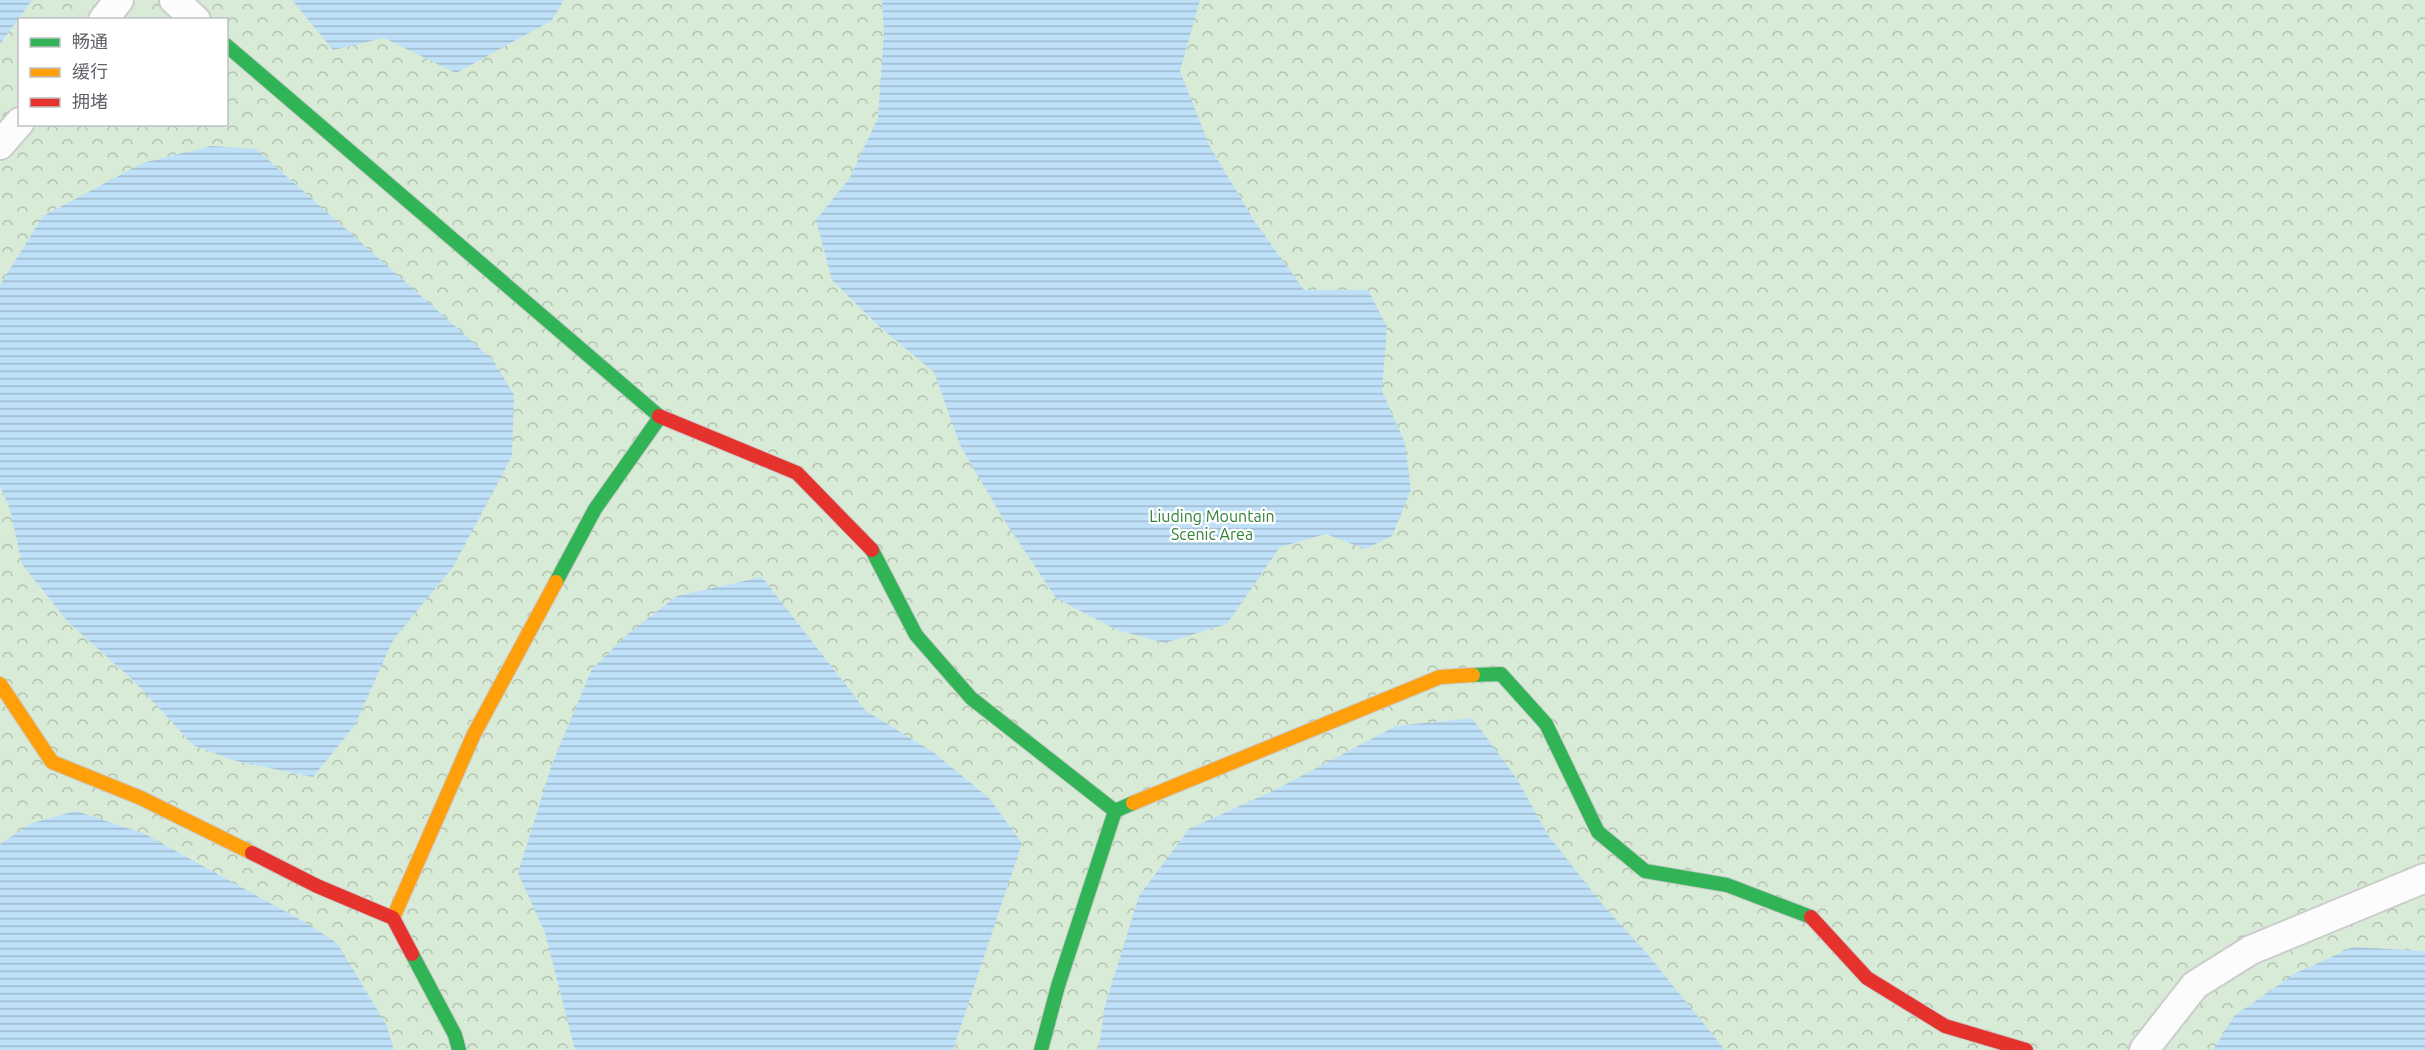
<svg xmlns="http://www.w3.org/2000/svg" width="2425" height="1050" viewBox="0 0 2425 1050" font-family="Ubuntu,'Noto Sans SC',sans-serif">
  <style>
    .forest { fill: url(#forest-crowns); fill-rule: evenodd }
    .water { fill: url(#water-rules) }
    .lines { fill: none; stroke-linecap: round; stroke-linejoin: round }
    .street-casing { stroke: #cbcccc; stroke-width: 32 }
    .fast-casing { stroke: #cacacb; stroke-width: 16 }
    .slow-casing { stroke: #cacacb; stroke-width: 16 }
    .jam-casing { stroke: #cacacb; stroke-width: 16 }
    .street { stroke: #fdfcfc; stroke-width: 28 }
    .fast { stroke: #30b455; stroke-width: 14 }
    .slow { stroke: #ff9f0a; stroke-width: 14 }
    .jam { stroke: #e5322d; stroke-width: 14 }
    .labels { text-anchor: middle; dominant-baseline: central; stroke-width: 4.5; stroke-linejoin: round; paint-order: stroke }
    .park-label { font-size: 16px; fill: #348238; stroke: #fff }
  </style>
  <defs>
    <pattern id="forest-crowns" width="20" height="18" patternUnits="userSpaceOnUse" patternTransform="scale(1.5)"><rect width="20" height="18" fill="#d8ebd6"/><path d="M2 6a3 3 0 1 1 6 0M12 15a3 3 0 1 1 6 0" fill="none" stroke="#b2c2b1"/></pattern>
    <pattern id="water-rules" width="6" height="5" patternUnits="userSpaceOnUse" patternTransform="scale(1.5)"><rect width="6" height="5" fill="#bfe0f9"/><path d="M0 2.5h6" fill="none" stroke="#9eb9cd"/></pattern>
  </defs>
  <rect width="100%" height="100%" fill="#efeeea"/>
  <!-- forest -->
  <path class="forest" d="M0 0H2425V1050H0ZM20 20H226V124H20Z"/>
  <!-- water -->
  <g class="water">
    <path d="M0 0H32L0 44Z"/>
    <path d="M292 0H564L551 21 456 73 384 38 333 50Z"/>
    <path d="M882 0H1200L1180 71 1209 145 1255 222 1304 290H1368L1387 327 1382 391 1405 443 1411 490 1392 536 1365 549 1326 534 1280 547 1227 624 1165 643 1117 630 1056 598 1001 515 960 445 934 372 881 328 832 280 816 220 849 179 878 118 884 32Z"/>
    <path d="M211 146 256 149 493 360 514 395 512 456 453 567 393 640 355 725 313 777 236 761 193 745 136 683 68 622 22 564 10 509 0 486V285L43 216 143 163Z"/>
    <path d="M762 577 866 711 933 752 989 798 1022 843 953 1050H575L545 933 518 873 552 764 592 669 629 633 677 596Z"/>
    <path d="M1472 718 1517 779 1548 835 1603 905 1649 956 1725 1050H1099L1104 1009 1139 896 1189 829 1275 790 1396 726Z"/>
    <path d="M76 811 145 834 306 923 337 943 386 1024 394 1050H0V844L32 823Z"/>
    <path d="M2353 947 2425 951V1050H2213L2234 1016 2294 974Z"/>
  </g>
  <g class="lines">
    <defs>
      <g id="street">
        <path d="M174 0 196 20"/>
        <path d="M103 20 119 0"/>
        <path d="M0 145 20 122"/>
        <path d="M2144 1050 2195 985 2251 950 2425 878"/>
      </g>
      <g id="fast">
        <path d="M226 45 659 416"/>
        <path d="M872 550 916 635 971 698 1115 811 1133 803"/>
        <path d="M556 582 595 509 660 417"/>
        <path d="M1473 675 1501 674 1546 724 1598 832 1645 871 1727 885 1811 917"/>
        <path d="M412 954 455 1035 459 1050"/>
        <path d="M1041 1050 1058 986 1115 811"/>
      </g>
      <g id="slow">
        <path d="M0 684 52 762 141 798 252 853"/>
        <path d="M1133 803 1440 677 1473 675"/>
        <path d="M393 918 474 734 556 582"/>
      </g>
      <g id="jam">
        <path d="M659 416 797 473 872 550"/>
        <path d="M252 853 317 886 393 918 412 954"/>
        <path d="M1811 917 1867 978 1945 1026 2026 1050"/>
      </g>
    </defs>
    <!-- street casing -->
    <use href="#street" class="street-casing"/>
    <!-- fast casing -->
    <use href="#fast" class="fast-casing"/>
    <!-- slow casing -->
    <use href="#slow" class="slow-casing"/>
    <!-- jam casing -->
    <use href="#jam" class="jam-casing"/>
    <!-- street -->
    <use href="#street" class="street"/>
    <!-- fast -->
    <use href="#fast" class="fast"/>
    <!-- slow -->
    <use href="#slow" class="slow"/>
    <!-- jam -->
    <use href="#jam" class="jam"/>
  </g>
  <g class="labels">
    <!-- park labels -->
    <g class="park-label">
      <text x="1212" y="516">Liuding Mountain<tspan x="1212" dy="18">Scenic Area</tspan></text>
    </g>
  </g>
  <!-- legend -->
  <rect x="18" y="18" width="210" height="108" fill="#ffffff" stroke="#bfc1c3" stroke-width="1.5"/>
  <rect x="30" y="38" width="30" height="9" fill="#30b455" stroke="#bfc1c3" stroke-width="1.5"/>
  <text x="72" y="48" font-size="18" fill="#5f6368">畅通</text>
  <rect x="30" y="68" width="30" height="9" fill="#ff9f0a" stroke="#bfc1c3" stroke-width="1.5"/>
  <text x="72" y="78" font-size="18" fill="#5f6368">缓行</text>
  <rect x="30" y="98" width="30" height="9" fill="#e5322d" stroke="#bfc1c3" stroke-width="1.5"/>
  <text x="72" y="108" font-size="18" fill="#5f6368">拥堵</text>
</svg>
